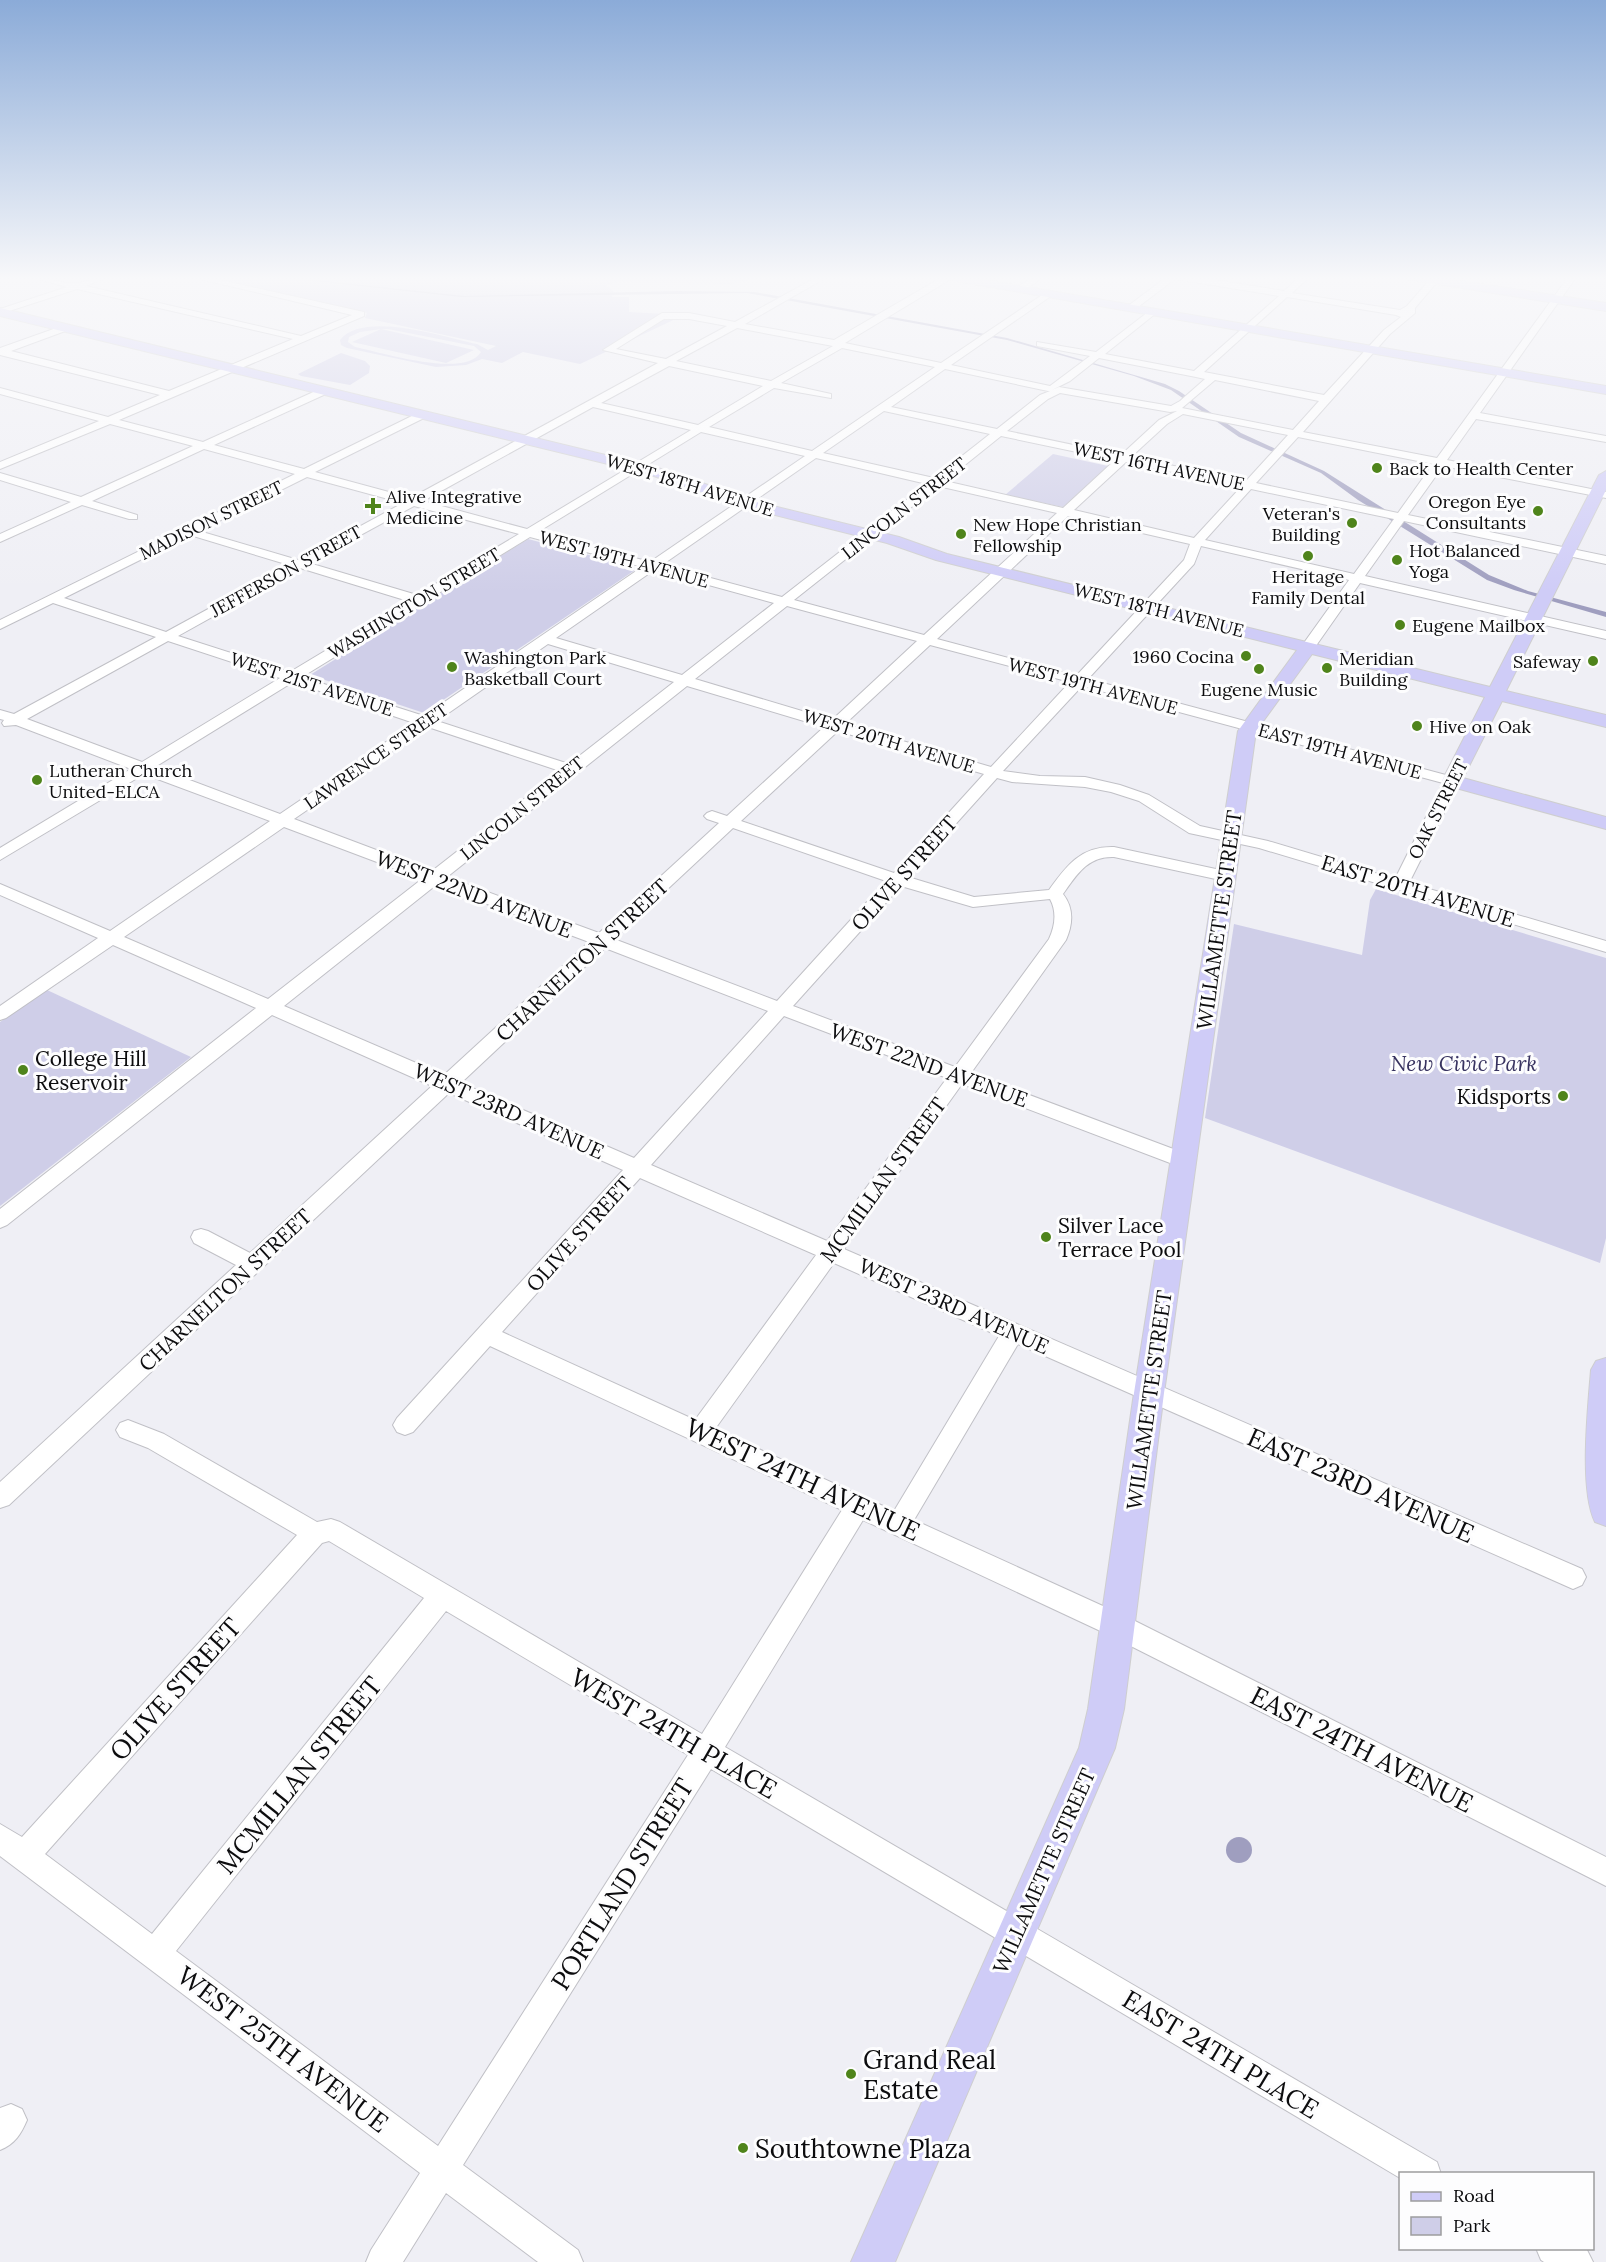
<svg xmlns="http://www.w3.org/2000/svg" width="1606" height="2262" viewBox="0 0 1606 2262" font-family="Lora,serif">
  <style>
    .green { fill: #cfcee8; fill-rule: evenodd }
    .water { fill: #9f9ebf }
    .lines { fill: none; stroke-linecap: round; stroke-linejoin: round }
    .minor-casing { stroke: #c0c0c6; stroke-width: 2 }
    .major-casing { stroke: #cececf; stroke-width: 2 }
    .minor { fill: #fff; fill-rule: evenodd }
    .major { fill: #cfccf7; fill-rule: evenodd }
    .poi-dot { fill: #4f841b; stroke: #fdfdfe; stroke-width: 2 }
    .labels { text-anchor: middle; dominant-baseline: central; stroke-width: 6; stroke-linejoin: round; paint-order: stroke }
    .far-street-label { font-size: 18px; fill: #0c0c0e; stroke: #fdfdfe }
    .far-poi-label { font-size: 18px; fill: #0c0c0e; stroke: #fdfdfe; text-anchor: start }
    .street-label { font-size: 21px; fill: #0c0c0e; stroke: #fdfdfe }
    .poi-label { font-size: 21px; fill: #0c0c0e; stroke: #fdfdfe; text-anchor: start }
    .park-label { font-size: 21px; font-style: italic; fill: #383360; stroke: #fdfdfe }
    .near-street-label { font-size: 26px; fill: #0c0c0e; stroke: #fdfdfe }
    .near-poi-label { font-size: 26px; fill: #0c0c0e; stroke: #fdfdfe; text-anchor: start }
  </style>
  <rect width="100%" height="100%" fill="#efeff5"/>
  <!-- green -->
  <g class="green">
    <path d="M195 276H757L744 282 730 284 619 282 606 285 613 291 612 297H629V312L684 315 580 364 523 352 502 363 482 359 466 365 436 367 347 348 341 345 340 340C363 310 445 337 477 344L488 350 496 346 365 318 367 313ZM381 329 352 342 446 363 474 350 381 329H388L474 346 481 352C465 379 380 352 355 347L348 342 349 337 360 332Z"/>
    <path d="M341 353 365 361 370 366 369 373 350 385 301 376 298 374Z"/>
    <path d="M1053 454 1108 466 1063 507 1005 495Z"/>
    <path d="M528 539 638 568 427 711 424 713 310 675Z"/>
    <path d="M1376 889 1606 958V1238L1600 1263 1205 1118 1234 924 1362 955 1370 900Z"/>
    <path d="M47 990 191 1057 0 1206V1022Z"/>
  </g>
  <!-- water -->
  <g class="water">
    <path d="M268 276H277L464 296 678 291 755 292 1007 338 1165 384 1179 391 1241 433 1324 471 1489 575 1528 591 1606 612V617L1514 590 1487 580 1358 500 1321 473 1239 437 1171 390 1134 376 1007 340 747 293 461 297Z"/>
    <circle cx="1239" cy="1850" r="13"/>
  </g>
  <g class="lines">
    <defs>
      <g id="minor">
        <path d="M28 276C43 276 65 285 77 283 89 282 98 276 110 276L86 286 301 336 352 315 187 276H202L364 312V316L119 420 203 442 320 389H328V393L214 445 304 469 418 413H426V417L315 472 411 498 658 363 603 350 662 313H689L735 322 819 276H829L745 324 834 340 944 276H952L951 279 845 343 941 363 1048 291 1052 294 1051 296 951 365 1050 386 1090 356 1037 346V342L1096 352 1152 309 1157 312 1155 314 1105 354 1194 371 1279 296 1175 279 1134 310H1128V306L1168 276H1190L1284 291 1301 276H1310L1292 293 1400 310 1407 306 1433 276H1442L1415 308V313L1390 334 1303 432 1437 458 1569 276H1577L1480 413 1606 436V442L1476 419 1447 460 1606 492V498L1443 466 1408 515 1606 556V564L1404 521 1365 576 1606 631V639L1360 583 1313 650 1308 651 1301 647 1349 580 1201 546 1194 564 1088 679 1457 778 1460 781 1409 883 1606 941V952L1259 848 1189 833 1139 801 1111 792 1085 787 1012 782 997 778 908 877 974 897 1049 890C1067 865 1081 846 1114 847L1225 871 1233 876 1225 881 1114 857C1088 856 1077 874 1063 894 1074 908 1073 924 1066 940L971 1073 1192 1156 1195 1161 1192 1166 1185 1168 1178 1166 962 1084 844 1249 1582 1569 1586 1577 1582 1585 1573 1589 1564 1585 1018 1344 914 1520 1127 1617 1606 1857V1886L1109 1635 863 1520 725 1747 1437 2162 1441 2174H1400V2178L711 1769 463 2165 578 2250 583 2262H538L446 2193 403 2262H366L371 2250 420 2173 0 1856V1824L22 1837 297 1535 148 1448 120 1437 116 1430 120 1423 128 1420 164 1434 317 1522 331 1519 340 1522 702 1734 842 1510 490 1346 413 1432 405 1435 397 1432 393 1425 397 1418 623 1170 449 1093 9 1505 0 1508V1482L236 1265 194 1243 191 1237 194 1231 201 1229 208 1231 250 1253 432 1086 272 1015 7 1225 0 1228V1209L256 1008 113 945 6 1018 0 1020V1006L98 938 0 895V884L110 931 270 821 144 774 0 860V848L131 769 16 725 4 726 2 723 4 720 0 719V710L14 714 156 637 53 603 0 629V620L295 474 204 449 92 501 137 515V519H129L82 505 0 542V534L71 502 0 480V473L81 497 193 446 110 424 0 469V462L99 421 0 394V388L108 417 160 395 0 355V348L62 326H68V330L11 351 169 391 293 339 77 289 0 314V309L67 287ZM1287 297 1396 315 1401 317 1384 330 1324 395 1204 372ZM664 319H689L727 326 666 359 616 349ZM737 328 833 346 771 381 676 361ZM842 348 935 367 812 451 709 427 774 388 831 398V394L781 383ZM1099 358 1196 377 1205 379 1180 401 1171 406 1059 387 1052 390 1070 381ZM669 366 763 386 698 425 601 403ZM945 369 1048 391H1050L1040 395 997 429 891 407ZM1215 380 1319 401 1293 430 1182 408ZM1060 393 1170 412 1177 411 1159 420 1121 455 1007 431 1048 399ZM593 407 691 430 527 529 423 501ZM884 411 990 434 934 478 823 453ZM1183 414 1288 435 1246 481 1131 457 1167 424ZM701 432 805 456 650 562 538 532ZM1001 436 1115 460 1063 508 945 481ZM1298 437 1433 464 1398 513 1256 483ZM816 458 927 484 782 597 662 565ZM1126 462 1241 487 1194 538 1074 510ZM307 477 403 503 298 560 199 531ZM938 486 1057 513 924 635 794 600ZM1251 489 1394 519 1354 574 1205 540ZM414 506 519 534 417 595 309 563ZM1068 516 1190 544 1184 560 1076 676 937 639ZM190 535 289 565 166 632 64 598ZM530 537 642 567 424 716 302 677ZM300 568 408 601 290 672 178 636ZM654 570 774 603 682 675 556 638ZM787 606 917 641 832 720 695 679ZM168 641 280 678 142 762 27 719ZM548 644 674 682 569 764 437 721ZM930 645 1070 682 991 767 845 724ZM293 682 414 723 280 814 155 767ZM687 686 824 727 727 816 712 811 707 813 704 816 707 819 719 823 599 933 447 877ZM1082 686 1443 783 1395 879 1268 841 1200 826 1149 795 1120 785 1085 777 1040 776 1003 771ZM428 727 560 771 432 871 294 819ZM838 731 984 774 894 873 741 821ZM284 827 422 879 268 999 124 937ZM733 828 886 881 777 1001 614 939ZM436 885 589 942 444 1075 284 1006ZM901 886 973 907 1050 899C1057 912 1055 926 1049 939L955 1067 793 1006ZM605 948 768 1011 634 1158 461 1083ZM784 1016 947 1078 827 1241 651 1165ZM640 1178 816 1255 695 1420 502 1332ZM834 1263 999 1336 894 1511 715 1429ZM329 1541 424 1598 152 1934 45 1854 322 1543ZM446 1611 688 1755 438 2146 176 1951Z"/>
        <path d="M1034 276H1044L1024 291H1018V287Z"/>
        <path d="M11 2104 22 2109 27 2120C21 2134 15 2144 0 2150V2108Z"/>
        <path d="M1536 2248H1586L1593 2262H1544L1541 2260Z"/>
      </g>
      <g id="major">
        <path d="M938 276H963L1606 386V394L944 279Z"/>
        <path d="M1400 276H1428L1606 303V311L1406 279Z"/>
        <path d="M0 308 655 467 761 503 899 537 947 554 1490 687 1599 475 1606 471V490L1506 691 1606 715V727L1502 701 1463 778 1606 817V829L1445 785 1442 781 1485 697 1312 654 1256 731 1164 1393 1124 1709 1115 1748 895 2262H851L1079 1748 1088 1709 1134 1393 1238 731 1297 650 936 560 887 543 751 509 645 473 0 316Z"/>
        <path d="M1606 1358V1526L1595 1522C1579 1489 1588 1408 1591 1370L1596 1361Z"/>
      </g>
    </defs>
    <!-- minor casing -->
    <use href="#minor" class="minor-casing"/>
    <!-- major casing -->
    <use href="#major" class="major-casing"/>
    <!-- minor -->
    <use href="#minor" class="minor"/>
    <!-- major -->
    <use href="#major" class="major"/>
  </g>
  <!-- sky -->
  <linearGradient id="sky" x2="0" y2="1"><stop stop-color="#8babd8"/><stop offset="0.47" stop-color="#f8f8fa"/><stop offset="1" stop-color="#f8f8fa" stop-opacity="0"/></linearGradient>
  <rect width="1606" height="593" fill="url(#sky)"/>
  <!-- markers -->
  <g class="poi-dot">
    <circle cx="1377" cy="468" r="6"/>
    <path d="M370 497h6v6h6v6h-6v6h-6v-6h-6v-6h6z"/>
    <circle cx="1538" cy="511" r="6"/>
    <circle cx="1352" cy="523" r="6"/>
    <circle cx="961" cy="534" r="6"/>
    <circle cx="1308" cy="556" r="6"/>
    <circle cx="1397" cy="560" r="6"/>
    <circle cx="1400" cy="625" r="6"/>
    <circle cx="1246" cy="656" r="6"/>
    <circle cx="1593" cy="661" r="6"/>
    <circle cx="452" cy="667" r="6"/>
    <circle cx="1327" cy="668" r="6"/>
    <circle cx="1259" cy="669" r="6"/>
    <circle cx="1417" cy="726" r="6"/>
    <circle cx="37" cy="780" r="6"/>
    <circle cx="23" cy="1070" r="6"/>
    <circle cx="1563" cy="1096" r="6"/>
    <circle cx="1046" cy="1237" r="6"/>
    <circle cx="851" cy="2074" r="6"/>
    <circle cx="743" cy="2148" r="6"/>
  </g>
  <g class="labels">
    <!-- far-street labels -->
    <g class="far-street-label">
      <text transform="translate(1159 466) rotate(12)">WEST 16TH AVENUE</text>
      <text transform="translate(690 485) rotate(17)">WEST 18TH AVENUE</text>
      <text transform="translate(904 508) rotate(-38)">LINCOLN STREET</text>
      <text transform="translate(211 520) rotate(-26)">MADISON STREET</text>
      <text transform="translate(624 559) rotate(15)">WEST 19TH AVENUE</text>
      <text transform="translate(286 571) rotate(-29)">JEFFERSON STREET</text>
      <text transform="translate(414 603) rotate(-31)">WASHINGTON STREET</text>
      <text transform="translate(1159 610) rotate(14)">WEST 18TH AVENUE</text>
      <text transform="translate(312 684) rotate(18)">WEST 21ST AVENUE</text>
      <text transform="translate(1093 686) rotate(15)">WEST 19TH AVENUE</text>
      <text transform="translate(889 741) rotate(17)">WEST 20TH AVENUE</text>
      <text transform="translate(1340 751) rotate(15)">EAST 19TH AVENUE</text>
      <text transform="translate(376 756) rotate(-35)">LAWRENCE STREET</text>
      <text transform="translate(522 808) rotate(-39)">LINCOLN STREET</text>
      <text transform="translate(1438 809) rotate(-63)">OAK STREET</text>
    </g>
    <!-- far-poi labels -->
    <g class="far-poi-label">
      <text x="1389" y="468">Back to Health Center</text>
      <text x="386" y="496">Alive Integrative<tspan x="386" dy="21">Medicine</tspan></text>
      <text x="1526" y="501" text-anchor="end">Oregon Eye<tspan x="1526" dy="21">Consultants</tspan></text>
      <text x="1340" y="513" text-anchor="end">Veteran's<tspan x="1340" dy="21">Building</tspan></text>
      <text x="973" y="524">New Hope Christian<tspan x="973" dy="21">Fellowship</tspan></text>
      <text x="1409" y="550">Hot Balanced<tspan x="1409" dy="21">Yoga</tspan></text>
      <text x="1308" y="576" text-anchor="middle">Heritage<tspan x="1308" dy="21">Family Dental</tspan></text>
      <text x="1412" y="625">Eugene Mailbox</text>
      <text x="1234" y="656" text-anchor="end">1960 Cocina</text>
      <text x="464" y="657">Washington Park<tspan x="464" dy="21">Basketball Court</tspan></text>
      <text x="1339" y="658">Meridian<tspan x="1339" dy="21">Building</tspan></text>
      <text x="1581" y="661" text-anchor="end">Safeway</text>
      <text x="1259" y="689" text-anchor="middle">Eugene Music</text>
      <text x="1429" y="726">Hive on Oak</text>
      <text x="49" y="770">Lutheran Church<tspan x="49" dy="21">United-ELCA</tspan></text>
    </g>
    <!-- street labels -->
    <g class="street-label">
      <text transform="translate(904 873) rotate(-48)">OLIVE STREET</text>
      <text transform="translate(1418 891) rotate(17)">EAST 20TH AVENUE</text>
      <text transform="translate(474 894) rotate(21)">WEST 22ND AVENUE</text>
      <text transform="translate(1219 920) rotate(-82)">WILLAMETTE STREET</text>
      <text transform="translate(582 960) rotate(-43)">CHARNELTON STREET</text>
      <text transform="translate(929 1065) rotate(20)">WEST 22ND AVENUE</text>
      <text transform="translate(509 1111) rotate(24)">WEST 23RD AVENUE</text>
      <text transform="translate(883 1180) rotate(-54)">MCMILLAN STREET</text>
      <text transform="translate(579 1234) rotate(-48)">OLIVE STREET</text>
      <text transform="translate(225 1290) rotate(-43)">CHARNELTON STREET</text>
      <text transform="translate(954 1306) rotate(24)">WEST 23RD AVENUE</text>
      <text transform="translate(1149 1400) rotate(-82)">WILLAMETTE STREET</text>
      <text transform="translate(1044 1871) rotate(-66)">WILLAMETTE STREET</text>
    </g>
    <!-- poi labels -->
    <g class="poi-label">
      <text x="35" y="1058">College Hill<tspan x="35" dy="24">Reservoir</tspan></text>
      <text x="1551" y="1096" text-anchor="end">Kidsports</text>
      <text x="1058" y="1225">Silver Lace<tspan x="1058" dy="24">Terrace Pool</tspan></text>
    </g>
    <!-- park labels -->
    <g class="park-label">
      <text x="1464" y="1063">New Civic Park</text>
    </g>
    <!-- near-street labels -->
    <g class="near-street-label">
      <text transform="translate(803 1479) rotate(25)">WEST 24TH AVENUE</text>
      <text transform="translate(1361 1485) rotate(24)">EAST 23RD AVENUE</text>
      <text transform="translate(175 1689) rotate(-48)">OLIVE STREET</text>
      <text transform="translate(674 1733) rotate(30)">WEST 24TH PLACE</text>
      <text transform="translate(1362 1749) rotate(27)">EAST 24TH AVENUE</text>
      <text transform="translate(299 1775) rotate(-51)">MCMILLAN STREET</text>
      <text transform="translate(622 1884) rotate(-58)">PORTLAND STREET</text>
      <text transform="translate(283 2049) rotate(37)">WEST 25TH AVENUE</text>
      <text transform="translate(1221 2054) rotate(31)">EAST 24TH PLACE</text>
    </g>
    <!-- near-poi labels -->
    <g class="near-poi-label">
      <text x="863" y="2059">Grand Real<tspan x="863" dy="30">Estate</tspan></text>
      <text x="755" y="2148">Southtowne Plaza</text>
    </g>
  </g>
  <!-- legend -->
  <rect x="1399" y="2172" width="195" height="78" fill="#fdfdfe" stroke="#9d9d9e" stroke-width="1.5"/>
  <rect x="1411" y="2192" width="30" height="9" fill="#cfccf7" stroke="#9d9d9e" stroke-width="1.5"/>
  <text x="1453" y="2202" font-size="18" fill="#0c0c0e">Road</text>
  <rect x="1411" y="2217" width="30" height="18" fill="#cfcee8" stroke="#9d9d9e" stroke-width="1.5"/>
  <text x="1453" y="2232" font-size="18" fill="#0c0c0e">Park</text>
</svg>
